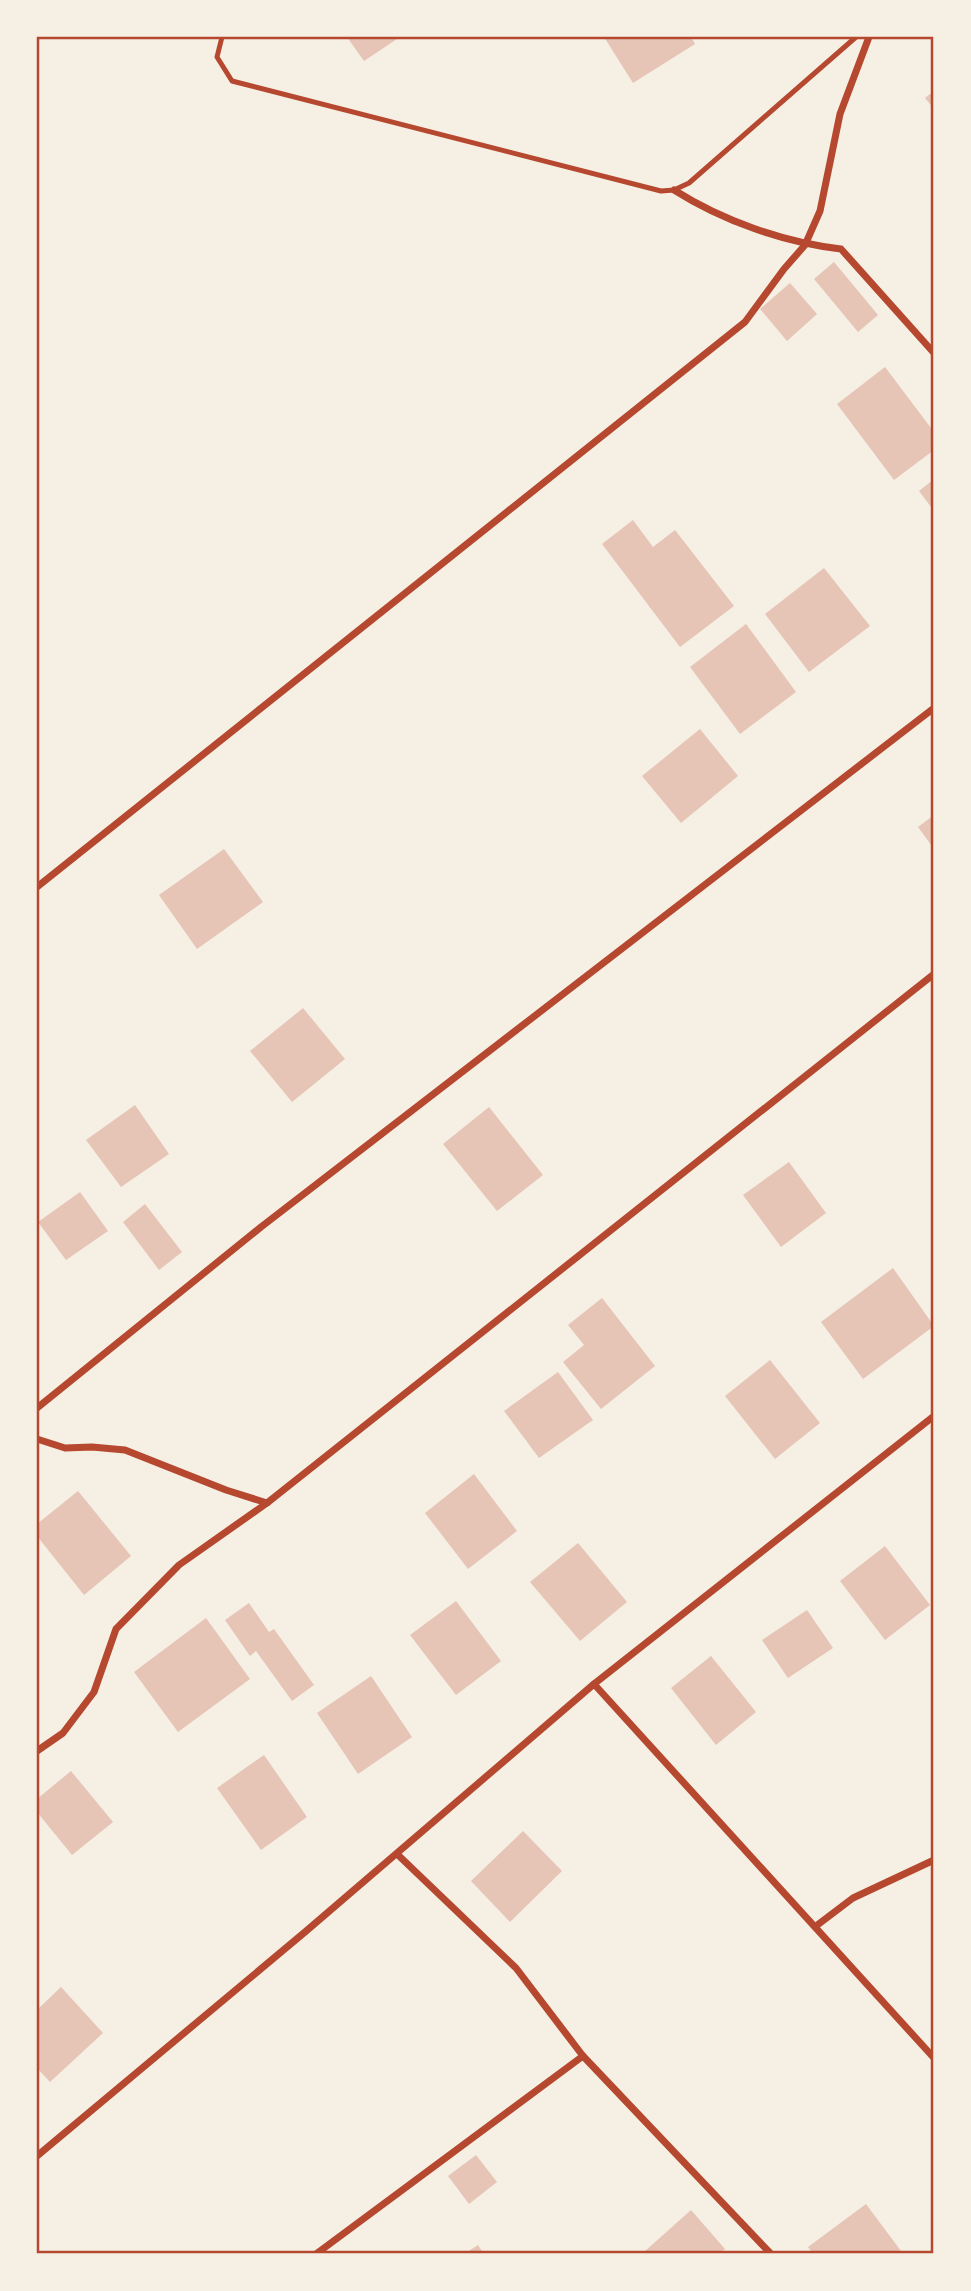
<svg xmlns="http://www.w3.org/2000/svg" width="971" height="2291" viewBox="0 0 971 2291" font-family="'IBM Plex Serif',serif">
  <style>
    .building { fill: #e6c5b7 }
    .lines { fill: none; stroke-linecap: round; stroke-linejoin: round }
    .service { stroke: #b5482f; stroke-width: 5 }
    .minor { stroke: #b5482f; stroke-width: 7 }
    .neatline { fill: none; stroke: #b5482f; stroke-width: 2.5 }
  </style>
  <rect width="100%" height="100%" fill="#f6efe4"/>
  <!-- building -->
  <g class="building">
    <path d="M347 37H400L364 61Z"/>
    <path d="M604 37H691L695 44 633 83Z"/>
    <path d="M934 91V109L925 98Z"/>
    <path d="M834 262 878 315 858 332 814 279Z"/>
    <path d="M790 283 817 314 787 341 760 309Z"/>
    <path d="M885 367 934 432V450L894 480 837 404Z"/>
    <path d="M934 479V511L919 491Z"/>
    <path d="M633 520 653 547 675 530 734 606 680 647 602 544Z"/>
    <path d="M824 568 870 626 809 672 765 614Z"/>
    <path d="M746 624 796 692 740 734 690 667Z"/>
    <path d="M700 729 738 776 681 823 642 776Z"/>
    <path d="M934 815V849L918 827Z"/>
    <path d="M224 849 263 902 197 949 159 895Z"/>
    <path d="M303 1008 345 1059 292 1102 250 1051Z"/>
    <path d="M135 1105 169 1154 121 1187 86 1140Z"/>
    <path d="M489 1107 543 1175 497 1211 443 1144Z"/>
    <path d="M789 1162 826 1213 781 1247 743 1195Z"/>
    <path d="M80 1192 108 1231 66 1260 38 1222Z"/>
    <path d="M145 1204 182 1252 159 1270 123 1222Z"/>
    <path d="M893 1268 934 1326 863 1379 821 1322Z"/>
    <path d="M602 1298 655 1366 601 1409 563 1362 584 1345 568 1325Z"/>
    <path d="M770 1360 820 1423 775 1459 725 1396Z"/>
    <path d="M558 1372 593 1420 539 1458 504 1411Z"/>
    <path d="M474 1474 517 1531 468 1569 425 1513Z"/>
    <path d="M78 1491 131 1556 84 1595 37 1536V1524Z"/>
    <path d="M578 1543 627 1602 580 1641 530 1582Z"/>
    <path d="M885 1546 930 1605 885 1640 840 1581Z"/>
    <path d="M456 1601 501 1661 456 1695 410 1635Z"/>
    <path d="M249 1603 269 1632 274 1629 314 1685 292 1701 256 1651 250 1656 225 1620Z"/>
    <path d="M807 1610 833 1648 788 1678 762 1640Z"/>
    <path d="M206 1618 250 1679 178 1732 134 1672Z"/>
    <path d="M711 1656 756 1712 716 1745 671 1688Z"/>
    <path d="M371 1676 412 1737 358 1774 317 1713Z"/>
    <path d="M264 1755 307 1817 261 1850 217 1788Z"/>
    <path d="M71 1771 113 1822 72 1855 37 1812V1799Z"/>
    <path d="M523 1831 562 1871 510 1922 471 1881Z"/>
    <path d="M61 1987 103 2033 50 2082 37 2068V2010Z"/>
    <path d="M476 2155 497 2182 469 2204 448 2176Z"/>
    <path d="M866 2204 901 2251 898 2254H813L808 2247Z"/>
    <path d="M691 2210 725 2249 719 2254H646L644 2252Z"/>
    <path d="M478 2245 484 2254H464Z"/>
  </g>
  <g class="lines">
    <!-- service -->
    <path class="service" d="M222 37 217 57 232 81 661 191 674 190 689 183 856 37"/>
    <!-- minor -->
    <g class="minor">
      <path d="M674 190C723 221 783 242 841 249L934 353"/>
      <path d="M37 887 745 322 784 269 805 245 820 211 840 114 869 37"/>
      <path d="M37 1408 261 1227 934 708"/>
      <path d="M37 1439 65 1448 92 1447 125 1450 226 1490 267 1503 934 974"/>
      <path d="M594 1684 934 2058"/>
      <path d="M37 1751 63 1733 94 1692 116 1629 179 1565 267 1503"/>
      <path d="M397 1854 516 1968 583 2056 771 2254"/>
      <path d="M816 1926 853 1898 934 1860"/>
      <path d="M37 2156 305 1932 594 1684 934 1416"/>
      <path d="M316 2254 583 2056"/>
    </g>
  </g>
  <!-- border -->
  <rect width="971" height="2291" fill="none" stroke="#f6efe4" stroke-width="77"/>
  <rect x="38" y="38" width="894" height="2214" class="neatline"/>
</svg>
